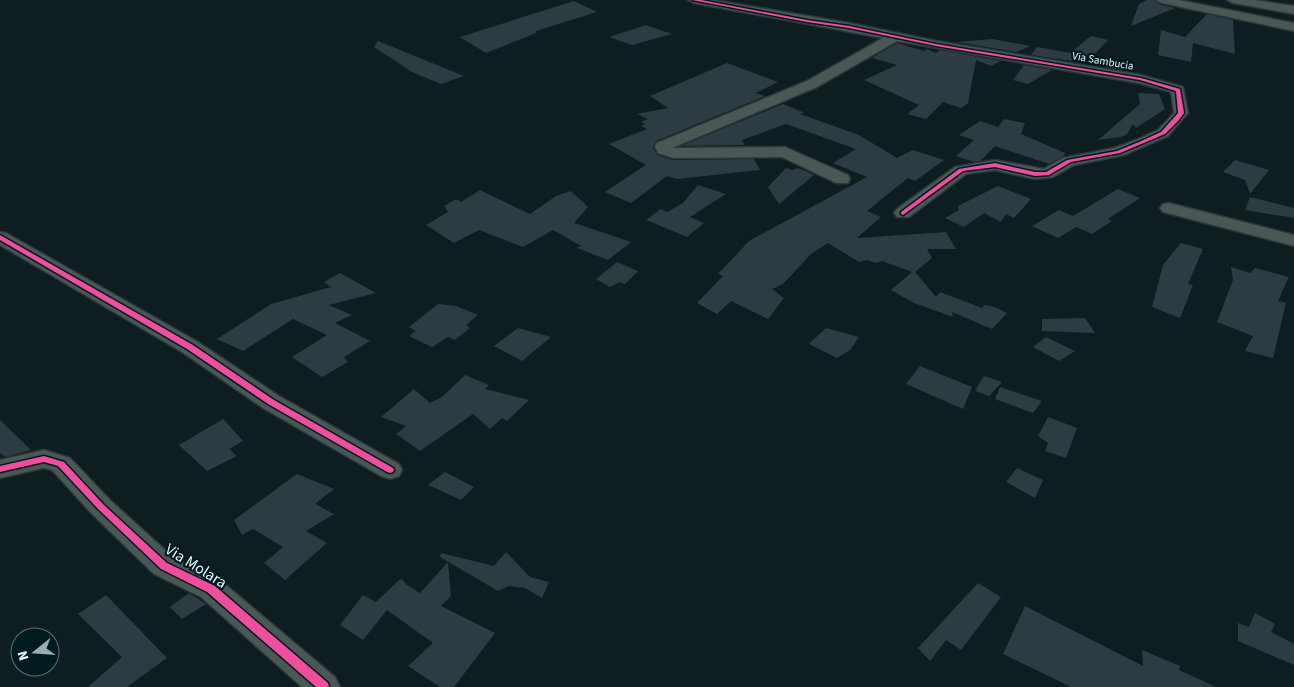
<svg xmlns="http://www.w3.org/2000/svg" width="1294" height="687" viewBox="0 0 1294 687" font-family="'Source Sans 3',sans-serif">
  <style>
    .building { fill: #2c3c42 }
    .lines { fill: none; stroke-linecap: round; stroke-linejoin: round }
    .minor-casing { stroke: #293739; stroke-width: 3 }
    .minor { fill: #495755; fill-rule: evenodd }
    .cycleway-casing { stroke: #001a1e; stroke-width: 3 }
    .cycleway { fill: #ef4d9e; fill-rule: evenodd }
    .labels { text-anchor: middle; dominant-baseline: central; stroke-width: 4.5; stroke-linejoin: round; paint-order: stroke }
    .far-street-label { font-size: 11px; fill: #e4f9fd; stroke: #001a1e }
    .near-street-label { font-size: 16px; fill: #e4f9fd; stroke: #001a1e }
  </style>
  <rect width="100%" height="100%" fill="#0d1d20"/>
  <!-- building -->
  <g class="building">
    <path d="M1147 0H1154L1161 5 1175 8 1131 26 1139 4Z"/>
    <path d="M574 1 597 12 536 31V33L486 53 460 37Z"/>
    <path d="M1207 14 1233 20 1235 54 1193 43 1191 62 1158 55 1161 30 1185 37Z"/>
    <path d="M646 25 672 34 632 45 609 37Z"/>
    <path d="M1091 36 1108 40 1086 63 1031 55 1037 47 1070 53Z"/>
    <path d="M993 39 1030 46 1017 52 956 42Z"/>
    <path d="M378 41 464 76 441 84 412 72 374 47Z"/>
    <path d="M897 43 924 51 927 49 936 53 940 50 1001 61 991 66 976 60 968 103 961 108 943 102 926 119 907 114 919 105 864 80 897 65 872 58Z"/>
    <path d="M727 63 778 82 756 93 765 96 656 141 653 147 657 155 673 160 754 159 760 170 677 179 667 176 631 203 605 192 646 165 609 144 647 129 641 126 645 124 641 122 648 119 637 114 668 108 650 96Z"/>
    <path d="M1024 65 1052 70 1028 84 1013 80Z"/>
    <path d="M1138 93 1159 94 1165 109 1136 128 1133 124 1128 133 1122 137 1098 140 1140 104Z"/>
    <path d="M783 104 805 113 800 114 859 135 897 158 913 150 944 160 915 181 908 178 867 211 881 217 857 238 946 232 956 249H927L932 258 915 272 936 297 940 292 982 308 984 305 995 307 1007 313 992 329 952 312 953 317 914 303 891 290 912 272 882 261 876 263 867 260 859 262 828 243 811 254 783 284 772 289 784 298 768 319 731 301 717 314 697 303 723 276 718 274 749 241 867 177 833 163 856 149 786 124 742 140 745 145 681 146Z"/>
    <path d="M1004 119 1025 123 1021 134 1065 153 1064 156 1049 164 995 146 980 161 974 162 956 156 974 140 959 135 980 121 998 127Z"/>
    <path d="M1235 160 1269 170 1250 194 1245 180 1223 172Z"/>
    <path d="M786 168 792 170 798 168 814 175 779 204 768 187Z"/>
    <path d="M698 185 726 194 690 217 704 223 687 237 646 220 661 209 667 212 683 203Z"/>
    <path d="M998 186 1031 199 1014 218 1006 214 1001 222 984 213 964 227 945 218 959 210 958 206Z"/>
    <path d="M1118 189 1140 198 1108 219 1112 221 1092 234 1076 227 1058 238 1032 226 1059 210 1073 216Z"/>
    <path d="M480 190 530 214 556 196 571 191 588 207 574 223 631 242 608 260 577 248 581 246 553 230 523 247 479 230 454 243 426 225 448 212 444 206 456 199 461 202Z"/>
    <path d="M1250 197 1294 208V218L1245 210Z"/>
    <path d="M1181 243 1203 249 1188 284 1193 285 1180 318 1152 307 1163 265Z"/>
    <path d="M617 262 638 271 625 284 620 282 610 287 596 279Z"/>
    <path d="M1231 267 1250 273 1255 268 1289 277 1278 301 1286 303 1273 358 1245 351 1253 336 1217 322 1233 280Z"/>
    <path d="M340 273 376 293 329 305 352 315 335 323 370 341 344 357 348 362 322 377 292 357 327 335 293 319 243 351 217 339 271 304 331 287 324 282Z"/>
    <path d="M438 304 456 306 478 315 466 325 470 328 455 340 448 337 432 347 409 336 416 331 409 327Z"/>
    <path d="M1085 318 1095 333 1042 331V319Z"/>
    <path d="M518 328 551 337 522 361 494 346Z"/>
    <path d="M826 328 859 337 850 350 837 358 809 344Z"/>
    <path d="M1046 337 1075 351 1059 361 1033 347Z"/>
    <path d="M920 366 972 387 963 409 906 384Z"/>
    <path d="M465 375 489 385 485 389 529 400 507 421 502 418 490 429 473 414 420 451 396 434 406 426 381 417 414 389 430 403 442 397Z"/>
    <path d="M984 376 1002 382 989 396 975 391Z"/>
    <path d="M1000 387 1042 401 1033 413 995 399Z"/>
    <path d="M1048 417 1077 428 1066 458 1045 451 1048 443 1038 436Z"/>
    <path d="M223 419 243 441 229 449 237 456 207 471 179 445Z"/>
    <path d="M0 420 31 450 6 457 0 453Z"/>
    <path d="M1017 468 1043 480 1035 498 1006 482Z"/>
    <path d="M445 472 474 487 461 500 428 485Z"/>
    <path d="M297 474 334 489 315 504 334 514 306 531 327 543 285 580 264 563 283 547 253 529 242 535 234 520Z"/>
    <path d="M506 552 530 577 549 582 542 598 525 588 509 586 498 591 440 557 441 553 494 566Z"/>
    <path d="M448 562 451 596 441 606 495 633 454 687H440L408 666 433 643 387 610 363 640 340 625 363 595 376 602 399 580 402 579 407 585 420 593Z"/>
    <path d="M978 583 1001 597 961 650 946 640 930 661 918 648Z"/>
    <path d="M189 593 206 604 182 619 170 607Z"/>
    <path d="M106 595 167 658 127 687H88L122 657 78 614Z"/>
    <path d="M1025 606 1143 666 1142 650 1180 666 1179 670 1216 687H1071L1003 654Z"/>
    <path d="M1255 613 1275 624 1271 632 1294 644V665L1238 641V623L1249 627Z"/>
  </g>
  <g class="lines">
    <defs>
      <g id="minor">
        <path d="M688 0H713L849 23 936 41 1141 75 1183 87 1188 113 1168 136 1124 155 1074 165 1053 177 1035 179 995 170 966 174 909 217H897L894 213 897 209 955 167 995 160 1044 169 1063 158 1114 148 1136 140 1158 130 1174 113 1171 92 1139 83 897 41 817 87 672 148 785 147 848 175 850 179 848 183H836L782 157 673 158 658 153 655 146 657 143 807 81 883 38 694 3Z"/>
        <path d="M1156 0H1179L1294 23V31L1162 3Z"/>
        <path d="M1227 0H1254L1294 6V14L1233 3Z"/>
        <path d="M1169 203 1294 235V246L1163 212 1160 208 1163 204Z"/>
        <path d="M0 232 6 233 198 342 279 396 399 464 402 470 399 476 390 479 381 476 263 408 182 352 0 245Z"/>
        <path d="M44 450 70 458 110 500 174 558 221 581 335 677 340 687H302L201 597 154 574 92 514 52 470 44 468 0 478V460Z"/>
      </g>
    </defs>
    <!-- minor casing -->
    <use href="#minor" class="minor-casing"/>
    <!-- minor -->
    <use href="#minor" class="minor"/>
    <defs>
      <g id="cycleway">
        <path d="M692 0H701L807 20 849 26 936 44 1141 78 1180 89 1184 113 1178 121 1165 134 1120 153 1071 162 1049 175 1035 176 995 167 963 171 903 215 901 214V212L959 169 995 163 1035 172H1046L1067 160 1117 151 1139 142 1161 132 1178 113 1176 91 1140 80 936 46 849 28 807 22Z"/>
        <path d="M0 235 193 345 274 400 393 468 394 470 393 472 390 473 387 472 268 404 187 349 0 240Z"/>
        <path d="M44 456 64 462 104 505 167 563 215 586 328 683 329 687H316L207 592 161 569 98 509 58 466 44 462 0 472V466Z"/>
      </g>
    </defs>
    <!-- cycleway casing -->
    <use href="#cycleway" class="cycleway-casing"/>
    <!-- cycleway -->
    <use href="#cycleway" class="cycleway"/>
  </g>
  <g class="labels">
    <!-- far-street labels -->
    <g class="far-street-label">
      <text transform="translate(1103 61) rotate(10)">Via Sambucia</text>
    </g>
    <!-- near-street labels -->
    <g class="near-street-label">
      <text transform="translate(196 566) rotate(32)">Via Molara</text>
    </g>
  </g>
  <!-- north arrow -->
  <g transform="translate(35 652) rotate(253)"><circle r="24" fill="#001a1e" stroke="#5b7377"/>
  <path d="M0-4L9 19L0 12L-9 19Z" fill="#99acb0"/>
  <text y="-8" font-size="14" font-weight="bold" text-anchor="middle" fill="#e4f9fd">N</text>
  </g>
</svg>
